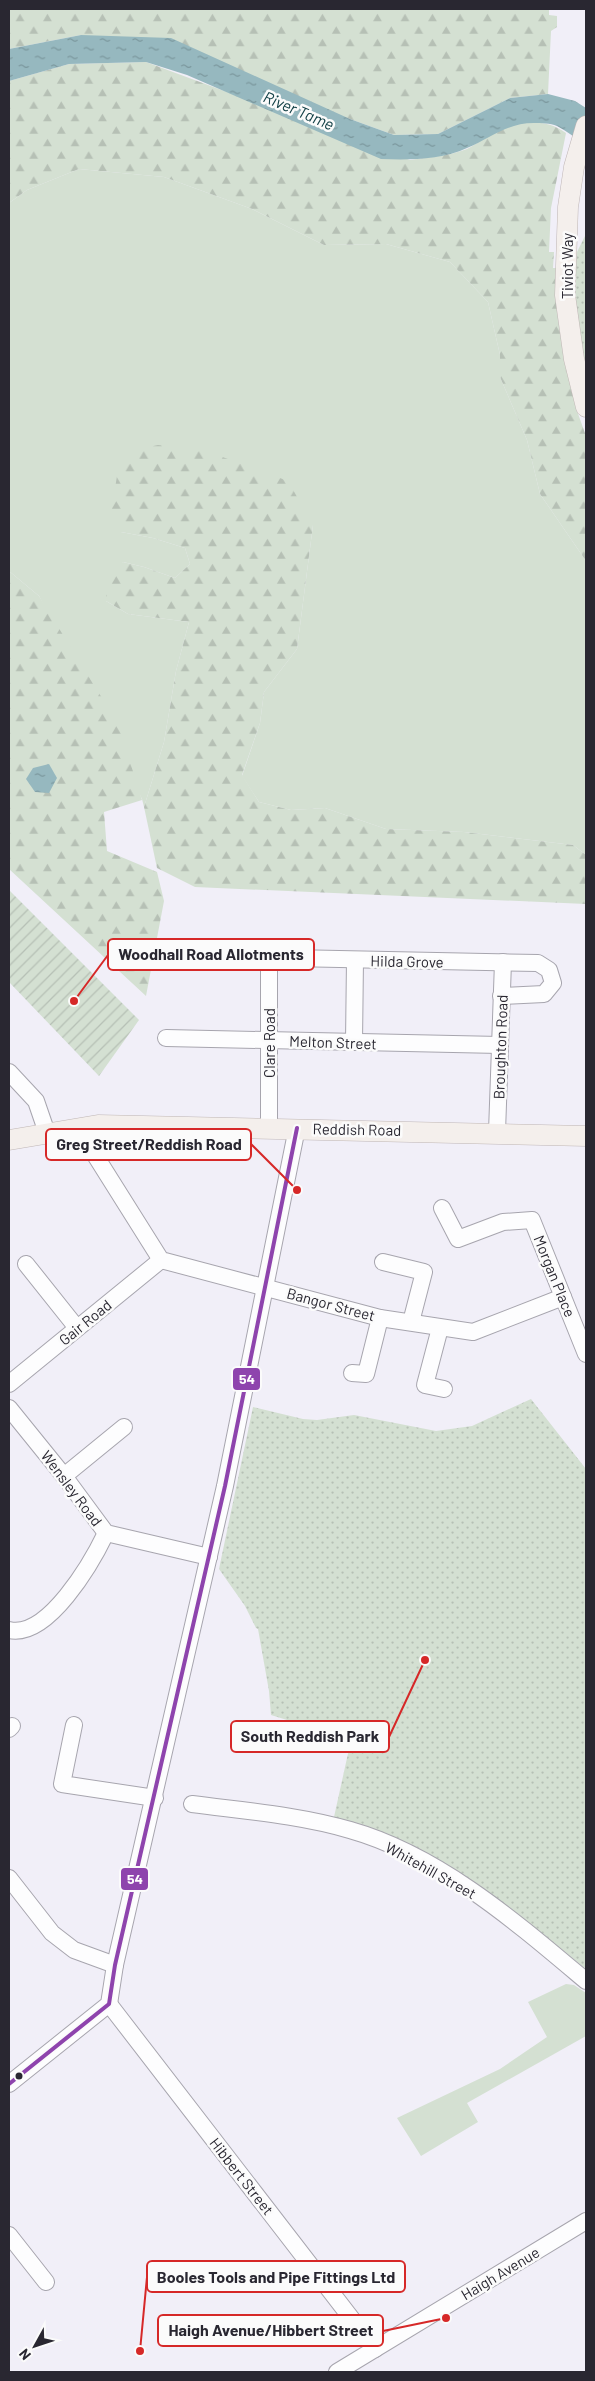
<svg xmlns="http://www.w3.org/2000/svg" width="595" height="2381" viewBox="0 0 595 2381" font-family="Barlow,sans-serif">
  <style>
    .grass { fill: #d4e0d2 }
    .forest { fill: url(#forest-firs) }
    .park { fill: url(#park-dots) }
    .garden { fill: url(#garden-furrows) }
    .water { fill: url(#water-ripples) }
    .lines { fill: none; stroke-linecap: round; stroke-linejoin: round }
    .minor-casing { stroke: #a7a5ae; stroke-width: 18 }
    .major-casing { stroke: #bfb6b5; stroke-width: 21 }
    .minor { stroke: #fdfdfe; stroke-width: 16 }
    .major { stroke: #f4efec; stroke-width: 20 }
    .bus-1-casing { stroke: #fbfbfb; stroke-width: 8 }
    .bus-1 { stroke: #8e44ad; stroke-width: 4 }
    .bus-dot { fill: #292731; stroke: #fbfbfb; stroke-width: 2 }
    .labels { text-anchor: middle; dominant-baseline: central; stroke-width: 5; stroke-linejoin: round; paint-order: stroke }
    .street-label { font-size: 15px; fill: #292731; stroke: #fbfbfb }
    .water-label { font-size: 16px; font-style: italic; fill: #134147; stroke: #fbfbfb }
    .leader { fill: none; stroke: #d62828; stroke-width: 2 }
    .callout-dot { fill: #d62828; stroke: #fbfbfb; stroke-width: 2 }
    .callout { fill: #fbfbfb; stroke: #d62828; stroke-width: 2 }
    .callout-label { font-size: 16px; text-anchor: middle; font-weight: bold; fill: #292731 }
    .line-badge { stroke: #fbfbfb; stroke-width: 2 }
    .badge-label { font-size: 14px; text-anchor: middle; font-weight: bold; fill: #fff }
  </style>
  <defs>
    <pattern id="forest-firs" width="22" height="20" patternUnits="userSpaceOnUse" patternTransform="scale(1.25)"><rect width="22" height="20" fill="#d4e0d2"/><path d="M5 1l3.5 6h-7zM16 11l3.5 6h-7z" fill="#b6c0b5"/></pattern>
    <pattern id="park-dots" width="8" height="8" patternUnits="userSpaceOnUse" patternTransform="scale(1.25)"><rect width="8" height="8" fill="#d4e0d2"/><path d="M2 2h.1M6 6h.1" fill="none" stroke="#b6c0b5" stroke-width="1.8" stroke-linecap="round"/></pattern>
    <pattern id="garden-furrows" width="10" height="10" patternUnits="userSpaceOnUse" patternTransform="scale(1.25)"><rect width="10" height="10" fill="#d4e0d2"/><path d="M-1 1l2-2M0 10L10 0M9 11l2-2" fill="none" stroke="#b6c0b5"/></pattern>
    <pattern id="water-ripples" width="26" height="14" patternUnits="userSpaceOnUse" patternTransform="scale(1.25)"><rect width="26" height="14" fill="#96b8bf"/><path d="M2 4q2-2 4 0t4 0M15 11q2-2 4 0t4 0" fill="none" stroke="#7a969c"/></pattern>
  </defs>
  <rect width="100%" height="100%" fill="#f1eff8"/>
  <!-- grass -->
  <g class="grass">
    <path d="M79 169 164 177 252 209 324 245 386 244 450 262 488 302 500 355V377L527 440 540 494 586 561V855L573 845 464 832 386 829 325 808 291 810 259 802 242 776 260 723 264 692 297 649 313 525 121 532 153 538 185 548 190 564 175 578 144 567 123 562 106 601 128 614 189 622 176 671 164 742 144 807 142 799 39 596 9 571V203L27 190Z"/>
    <path d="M566 1984 574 1985 586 1993V2036L467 2103 478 2122 421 2156 397 2118 500 2069 547 2037 528 2002Z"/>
  </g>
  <!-- forest -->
  <g class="forest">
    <path d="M9 9H549V15L557 16V27L551 31 548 94 510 98 438 134 394 135 350 119 81 35 9 49Z"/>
    <path d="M146 62 410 160C429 157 449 156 467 149 477 144 486 136 497 131 519 120 546 118 566 133L551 208 549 252H554L553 268H558L576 408 586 436V561L540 494 527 440 500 377V355L488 302 450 262 386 244 324 245 252 209 164 177 79 169 27 190 9 203V81L69 64Z"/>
    <path d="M158 445 206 451 288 481 313 525 297 649 264 692 260 723 242 775 259 802 291 810 325 808 386 829 464 832 573 845 586 855V904L195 887 157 868 144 807 164 742 176 671 189 622 128 614 106 601V579L123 562 144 567 175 578 190 564 185 548 153 538 121 532 111 513 117 476 130 451Z"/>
    <path d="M9 571 39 596 118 724 142 800 104 812 107 851 157 872 164 901 146 996 9 869Z"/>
  </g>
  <!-- park -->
  <g class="park">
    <path d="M586 234V371L576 311 574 258Z"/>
    <path d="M531 1399 586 1469V1969L533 1927 426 1853 384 1833 334 1817 351 1740 271 1715 269 1691 258 1629 256 1628 245 1606 219 1569 253 1407 303 1419 317 1420 354 1415 436 1431 472 1426Z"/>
  </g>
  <!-- garden -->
  <path class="garden" d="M9 890 139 1020 99 1076 9 982Z"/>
  <!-- water -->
  <g class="water">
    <path d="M81 35 171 38 350 119 394 135 438 134 510 98 548 94 575 101 586 108V144C576 139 567 131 557 126 550 123 541 123 534 123 507 123 491 138 467 148 441 160 409 160 381 159L187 75 146 62 69 64 9 81V49Z"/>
    <path d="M49 764 57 778 49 793 35 792 26 779 33 768Z"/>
  </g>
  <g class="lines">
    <defs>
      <g id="minor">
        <path d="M194 956 538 963 549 970 553 983 544 994 501 996"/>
        <path d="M166 1038 500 1045"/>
        <path d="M354 1042 355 960"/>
        <path d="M9 1072 36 1101 47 1133"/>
        <path d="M269 1127V959"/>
        <path d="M78 1128 161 1260 380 1318 473 1332 563 1297"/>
        <path d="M497 1132 503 962"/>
        <path d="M442 1208 458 1239 503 1222 532 1220 586 1354"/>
        <path d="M383 1262 424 1272 411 1322"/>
        <path d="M26 1264 77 1328"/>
        <path d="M440 1328 425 1385 444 1389"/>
        <path d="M352 1373 366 1374 380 1318"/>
        <path d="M9 1384 161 1260"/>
        <path d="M9 1408 64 1476 106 1533 209 1557"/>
        <path d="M64 1476 124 1427"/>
        <path d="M9 1630C48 1639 92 1562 106 1533"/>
        <path d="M74 1725 62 1784 155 1798"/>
        <path d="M9 1729 12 1726"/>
        <path d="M192 1804C245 1811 299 1815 350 1830 439 1855 517 1923 586 1981"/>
        <path d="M9 1878 52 1933 74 1950 115 1965"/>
        <path d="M109 2004 375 2349"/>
        <path d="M9 2084 109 2004 115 1965 225 1486 297 1128"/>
        <path d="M9 2235 46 2282"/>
        <path d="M337 2372 586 2221"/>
      </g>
      <g id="major">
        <path d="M586 126 574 167 568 207 565 295 574 359 586 407"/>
        <path d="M9 1140 98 1125 586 1136"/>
      </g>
    </defs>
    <!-- minor casing -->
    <use href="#minor" class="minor-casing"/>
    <!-- major casing -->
    <use href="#major" class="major-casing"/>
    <!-- minor -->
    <use href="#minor" class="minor"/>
    <!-- major -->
    <use href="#major" class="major"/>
    <defs>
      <path id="bus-1" d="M9 2084 109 2004 115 1965 225 1486 297 1128"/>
    </defs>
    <!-- bus-1 casing -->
    <use href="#bus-1" class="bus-1-casing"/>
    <!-- bus-1 -->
    <use href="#bus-1" class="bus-1"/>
  </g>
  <!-- markers -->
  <circle class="bus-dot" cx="19" cy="2076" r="4.5"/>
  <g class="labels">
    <!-- street labels -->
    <g class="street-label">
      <text transform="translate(567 266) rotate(-90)">Tiviot Way</text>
      <text transform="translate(407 961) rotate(1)">Hilda Grove</text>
      <text transform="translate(333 1042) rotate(2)">Melton Street</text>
      <text transform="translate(269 1043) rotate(-90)">Clare Road</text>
      <text transform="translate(500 1047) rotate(-88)">Broughton Road</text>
      <text transform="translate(357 1129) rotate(1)">Reddish Road</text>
      <text transform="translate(555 1276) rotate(68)">Morgan Place</text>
      <text transform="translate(331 1304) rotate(15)">Bangor Street</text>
      <text transform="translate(85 1322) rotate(-39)">Gair Road</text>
      <text transform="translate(72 1488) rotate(53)">Wensley Road</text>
      <text transform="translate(431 1870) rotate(29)">Whitehill Street</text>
      <text transform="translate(242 2176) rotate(52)">Hibbert Street</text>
      <text transform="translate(500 2273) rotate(-31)">Haigh Avenue</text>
    </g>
    <!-- water labels -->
    <g class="water-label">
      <text transform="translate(299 110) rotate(23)">River Tame</text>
    </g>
  </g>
  <!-- callouts -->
  <path class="leader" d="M74 1001L108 955M297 1190L251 1144M425 1660L389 1737M140 2351L147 2277M446 2318L383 2331"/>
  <g class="callout-dot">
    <circle cx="74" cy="1001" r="5"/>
    <circle cx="297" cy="1190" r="5"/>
    <circle cx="425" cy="1660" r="5"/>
    <circle cx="140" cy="2351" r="5"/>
    <circle cx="446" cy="2318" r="5"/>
  </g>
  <g class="callout">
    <rect x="108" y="939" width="206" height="31" rx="5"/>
    <rect x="46" y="1129" width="205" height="31" rx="5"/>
    <rect x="231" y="1721" width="158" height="31" rx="5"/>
    <rect x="147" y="2261" width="258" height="31" rx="5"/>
    <rect x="158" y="2315" width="225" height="31" rx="5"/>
  </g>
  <g class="callout-label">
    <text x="211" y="960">Woodhall Road Allotments</text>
    <text x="149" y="1150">Greg Street/Reddish Road</text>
    <text x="310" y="1742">South Reddish Park</text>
    <text x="276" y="2283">Booles Tools and Pipe Fittings Ltd</text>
    <text x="271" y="2336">Haigh Avenue/Hibbert Street</text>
  </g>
  <g class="line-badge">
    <rect x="232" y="1367" width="29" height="24" rx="5" fill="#8e44ad"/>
    <rect x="120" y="1867" width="29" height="24" rx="5" fill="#8e44ad"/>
  </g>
  <g class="badge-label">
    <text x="247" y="1384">54</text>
    <text x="135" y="1884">54</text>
  </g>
  <!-- border -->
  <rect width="595" height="2381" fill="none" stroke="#292731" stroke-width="20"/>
  <!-- north arrow -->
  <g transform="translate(35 2346) rotate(230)" stroke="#fbfbfb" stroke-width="4" paint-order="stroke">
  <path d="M0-4L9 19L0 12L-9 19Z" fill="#292731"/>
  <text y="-8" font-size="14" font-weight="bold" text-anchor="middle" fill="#292731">N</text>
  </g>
</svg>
